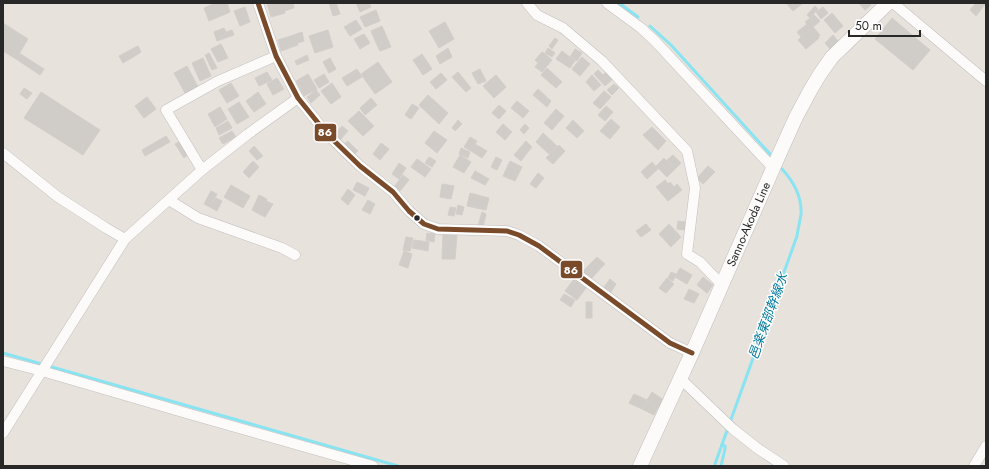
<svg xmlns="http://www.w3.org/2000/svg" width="989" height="469" viewBox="0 0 989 469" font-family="Jost,'Noto Sans JP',sans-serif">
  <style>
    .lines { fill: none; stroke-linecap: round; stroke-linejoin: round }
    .stream { stroke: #89e4f1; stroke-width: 3 }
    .building { fill: #d0ccc8; stroke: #d3cec9 }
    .street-casing { stroke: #c0bfbf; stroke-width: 11 }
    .secondary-casing { stroke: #c0bfbf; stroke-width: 15 }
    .street { stroke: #fcfbfa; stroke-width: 10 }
    .secondary { stroke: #fcfbfa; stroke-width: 14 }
    .bus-1-casing { stroke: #fff; stroke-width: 8 }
    .bus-1 { stroke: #7a4b2a; stroke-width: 5 }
    .bus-dot { fill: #282828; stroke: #fff; stroke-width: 1.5 }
    .labels { text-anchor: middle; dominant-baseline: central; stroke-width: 3; stroke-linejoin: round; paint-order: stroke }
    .street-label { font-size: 12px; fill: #282828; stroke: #fff }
    .water-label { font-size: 13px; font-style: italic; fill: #017b9d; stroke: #fff }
    .line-badge { stroke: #fff; stroke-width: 1.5 }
    .badge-label { font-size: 11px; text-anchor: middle; font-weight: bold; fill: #fff }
  </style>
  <rect width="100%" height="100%" fill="#e8e2dd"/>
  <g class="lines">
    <!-- stream -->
    <g class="stream">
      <path d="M619 3 638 17"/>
      <path d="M650 26 671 45 770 154"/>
      <path d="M3 353 398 466"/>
      <path d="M715 464 797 236C798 229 800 221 801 214 802 197 793 181 782 169"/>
      <path d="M721 466 725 449V446L722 444"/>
    </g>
  </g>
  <!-- building -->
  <g class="building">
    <path d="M216 3H227L230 12 209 21 204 8Z"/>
    <path d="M267 3H282L285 13 271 17Z"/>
    <path d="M282 3H293L294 8 284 11Z"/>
    <path d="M329 3H336L340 14 333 16Z"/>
    <path d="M356 3H369L371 7 360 12Z"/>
    <path d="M786 3H803L793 11Z"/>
    <path d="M859 3H869L871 5 865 10Z"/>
    <path d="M976 3H986L976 16 970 10Z"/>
    <path d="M815 6 818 9 810 18 807 15Z"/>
    <path d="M245 7 250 22 240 26 234 11Z"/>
    <path d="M823 7 828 13 821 19 816 12Z"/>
    <path d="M376 10 380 21 365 27 360 17Z"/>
    <path d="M832 13 843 26 835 33 824 20Z"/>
    <path d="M814 15 820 21 811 29 805 22Z"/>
    <path d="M892 18 930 50 913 70 875 39Z"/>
    <path d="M356 20 362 29 350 36 344 27Z"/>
    <path d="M445 22 454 39 439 48 429 31Z"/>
    <path d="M3 23 28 39 16 59 3 51Z"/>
    <path d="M807 24 811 29 801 37 797 32Z"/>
    <path d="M382 26 388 40 377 45 371 31Z"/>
    <path d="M813 27 820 35 818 37 819 38 806 49 798 40Z"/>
    <path d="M224 28 226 32 232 30 234 35 217 41 214 32Z"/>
    <path d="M328 30 333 47 315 53 309 36Z"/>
    <path d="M302 32 304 41 297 43 294 35Z"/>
    <path d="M364 34 370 43 360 49 354 39Z"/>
    <path d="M294 35 298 45 281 51 278 40Z"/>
    <path d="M833 35 838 41 830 49 825 43Z"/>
    <path d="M555 38 558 40 552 49 549 46Z"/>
    <path d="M388 40 391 47 380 51 377 45Z"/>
    <path d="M221 44 228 58 218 62 211 49Z"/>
    <path d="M138 46 141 52 135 56 132 49Z"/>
    <path d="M448 48 452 57 440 64 436 56Z"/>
    <path d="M548 48 555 53 552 57 545 53Z"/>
    <path d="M132 49 135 56 123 63 119 56Z"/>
    <path d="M575 49 582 53 577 61 570 57Z"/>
    <path d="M562 51 575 61 570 68 556 59Z"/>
    <path d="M542 52 545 54 538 63 535 60Z"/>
    <path d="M19 53 44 69 40 75 16 59Z"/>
    <path d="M209 53 217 68 212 70 205 55Z"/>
    <path d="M422 54 432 69 423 75 413 60Z"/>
    <path d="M545 54 552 60 542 72 535 67Z"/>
    <path d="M307 55 309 60 297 65 295 61Z"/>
    <path d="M582 57 590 64 580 76 572 69Z"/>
    <path d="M203 58 211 76 200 81 192 63Z"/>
    <path d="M330 58 336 69 329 73 323 62Z"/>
    <path d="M378 62 392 82 375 94 361 74Z"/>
    <path d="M187 66 198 87 185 93 174 73Z"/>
    <path d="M547 68 562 82 556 88 541 75Z"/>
    <path d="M357 69 362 77 347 86 342 78Z"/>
    <path d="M480 69 486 81 478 84 472 73Z"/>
    <path d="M598 70 603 75 607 71 614 78 605 86 594 74Z"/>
    <path d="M267 72 272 80 259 86 255 78Z"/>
    <path d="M458 72 471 88 466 92 452 77Z"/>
    <path d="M441 73 447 80 436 89 430 82Z"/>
    <path d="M308 74 317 89 304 96 296 81Z"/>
    <path d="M324 74 329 82 319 88 314 80Z"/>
    <path d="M496 75 506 87 494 98 483 86Z"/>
    <path d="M592 75 601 85 594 91 586 82Z"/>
    <path d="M277 78 284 89 273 95 267 84Z"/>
    <path d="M231 83 239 96 227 103 219 90Z"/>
    <path d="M332 83 341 97 331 104 321 91Z"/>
    <path d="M614 84 619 88 612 95 607 90Z"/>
    <path d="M24 88 32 93 27 99 20 94Z"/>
    <path d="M538 89 551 101 547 107 533 95Z"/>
    <path d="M316 90 320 95 311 103 307 97Z"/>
    <path d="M604 91 611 97 600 109 593 103Z"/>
    <path d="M41 92 100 130 83 155 24 118Z"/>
    <path d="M258 92 266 104 254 112 246 101Z"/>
    <path d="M428 95 448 113 439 124 419 105Z"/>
    <path d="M147 97 156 109 144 118 135 106Z"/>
    <path d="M371 98 377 105 365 115 360 108Z"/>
    <path d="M517 101 529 111 523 118 511 108Z"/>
    <path d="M239 102 249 117 237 124 228 109Z"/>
    <path d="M412 104 419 108 411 119 405 115Z"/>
    <path d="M499 105 506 111 499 119 492 113Z"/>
    <path d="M606 106 613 112 605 121 598 115Z"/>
    <path d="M220 107 227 119 215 127 208 114Z"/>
    <path d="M556 109 564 116 552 130 544 123Z"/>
    <path d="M359 111 374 126 363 136 348 121Z"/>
    <path d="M611 119 620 127 610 139 600 131Z"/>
    <path d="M458 120 462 124 455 131 452 128Z"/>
    <path d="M573 120 584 131 577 138 566 128Z"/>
    <path d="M228 121 232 128 219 135 216 128Z"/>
    <path d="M503 124 512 132 505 140 496 132Z"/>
    <path d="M525 124 529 128 524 134 520 130Z"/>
    <path d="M342 126 348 131 339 141 333 136Z"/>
    <path d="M652 127 666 141 658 150 643 135Z"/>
    <path d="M232 131 236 137 223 144 219 138Z"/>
    <path d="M434 131 447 140 437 153 425 143Z"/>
    <path d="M543 133 557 146 549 154 536 142Z"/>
    <path d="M166 136 170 142 145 156 142 150Z"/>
    <path d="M470 137 477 141 471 151 464 147Z"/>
    <path d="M180 141 189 154 184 158 175 144Z"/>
    <path d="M348 141 358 151 353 155 343 145Z"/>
    <path d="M526 141 532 147 527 153 520 148Z"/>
    <path d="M381 143 389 149 380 160 373 154Z"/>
    <path d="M475 144 487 151 482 158 471 151Z"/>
    <path d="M559 145 565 151 553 164 546 158Z"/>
    <path d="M254 146 263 156 257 160 249 151Z"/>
    <path d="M461 148 470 152 468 158 459 154Z"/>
    <path d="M520 148 527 153 521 161 514 155Z"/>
    <path d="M460 155 471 162 464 173 453 167Z"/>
    <path d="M673 155 681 163 675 169 667 160Z"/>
    <path d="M429 157 436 161 432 167 425 163Z"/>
    <path d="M496 157 502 160 497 170 491 167Z"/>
    <path d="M664 158 675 169 667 177 656 166Z"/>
    <path d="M417 159 431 169 425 177 411 167Z"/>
    <path d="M253 161 259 167 249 178 243 172Z"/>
    <path d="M510 161 522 167 515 181 503 176Z"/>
    <path d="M652 162 658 169 647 179 641 172Z"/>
    <path d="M399 163 406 168 399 179 392 174Z"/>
    <path d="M708 166 715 172 703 184 697 178Z"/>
    <path d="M475 171 489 179 485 185 471 178Z"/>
    <path d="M538 173 544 178 536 188 530 184Z"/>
    <path d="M403 175 409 180 400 191 394 187Z"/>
    <path d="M665 180 668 184 670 182 674 187 677 184 682 190 668 201 656 187Z"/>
    <path d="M357 182 369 188 365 196 353 190Z"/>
    <path d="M442 184 454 186 451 199 440 197Z"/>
    <path d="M231 185 250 196 243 208 224 197Z"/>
    <path d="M348 189 355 195 348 205 341 199Z"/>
    <path d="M211 191 217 194 210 207 204 204Z"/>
    <path d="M470 193 489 198 486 210 467 206Z"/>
    <path d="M259 195 267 199 259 214 252 210Z"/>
    <path d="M216 198 222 201 217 211 210 207Z"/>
    <path d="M368 200 375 204 370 214 362 210Z"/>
    <path d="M266 201 273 204 265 217 259 214Z"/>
    <path d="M458 205 464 207 462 215 456 214Z"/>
    <path d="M450 207 456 208 454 216 448 215Z"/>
    <path d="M482 212 486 214 483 227 478 226Z"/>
    <path d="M678 221 685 222V230L677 229Z"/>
    <path d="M646 224 651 230 641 237 636 231Z"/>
    <path d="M669 224 681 237 671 247 659 234Z"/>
    <path d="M427 233 435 234 434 242 426 240Z"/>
    <path d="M443 234 457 235 455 259H442Z"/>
    <path d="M406 237 413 238 410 251 403 250Z"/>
    <path d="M414 240 429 242 428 251 412 248Z"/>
    <path d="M404 251 412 254 408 268 399 265Z"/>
    <path d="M597 257 605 264 601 268 593 261Z"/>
    <path d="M593 261 601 268 591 279 583 271Z"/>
    <path d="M680 268 692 275 687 284 675 277Z"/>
    <path d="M671 272 676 274 673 281 668 278Z"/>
    <path d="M703 277 713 285 707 293 697 285Z"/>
    <path d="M667 278 674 284 666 293 659 288Z"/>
    <path d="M574 279 586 288 577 300 565 291Z"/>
    <path d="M610 279 616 284 611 292 604 287Z"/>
    <path d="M689 289 699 294 694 303 684 299Z"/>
    <path d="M564 294 575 300 571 307 560 300Z"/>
    <rect x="586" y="302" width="6" height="16"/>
    <path d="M652 392 665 401 660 409 647 400Z"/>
    <path d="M634 394 647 400 642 409 629 403Z"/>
    <path d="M647 401 658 407 654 415 642 409Z"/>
  </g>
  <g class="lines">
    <defs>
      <g id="street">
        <path d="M258 3 276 56 298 98 327 134 360 166 393 192 409 211 424 224 438 229 507 231 519 235 539 246 670 343 692 353"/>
        <path d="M527 3 537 15 563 28 602 61 687 151 695 188 687 254 700 262 722 285"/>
        <path d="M607 3 641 28 655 41 773 168"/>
        <path d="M893 3 986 81"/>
        <path d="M3 153 58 197 106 228 125 239"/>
        <path d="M202 170 166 110 218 81 276 56"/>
        <path d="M169 200 198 218 282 248 295 255"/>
        <path d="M3 361 42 371 193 415 373 466"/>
        <path d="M680 380 685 383 733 429 757 448 784 466"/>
        <path d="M3 433 125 239 202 170 248 134 298 98"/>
        <path d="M974 466 986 446"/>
      </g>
      <g id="secondary">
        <path id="s1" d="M640 466 692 353 778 157 796 117 811 89 820 74 832 57 888 3"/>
      </g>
    </defs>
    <!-- street casing -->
    <use href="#street" class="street-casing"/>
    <!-- secondary casing -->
    <use href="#secondary" class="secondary-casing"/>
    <!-- street -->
    <use href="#street" class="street"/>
    <!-- secondary -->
    <use href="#secondary" class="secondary"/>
    <defs>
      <path id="bus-1" d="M258 3 276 56 298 98 327 134 360 166 393 192 409 211 424 224 438 229 507 231 519 235 539 246 670 343 692 353"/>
    </defs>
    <!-- bus-1 casing -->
    <use href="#bus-1" class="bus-1-casing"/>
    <!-- bus-1 -->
    <use href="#bus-1" class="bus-1"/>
  </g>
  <!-- markers -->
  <circle class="bus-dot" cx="417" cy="218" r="3.5"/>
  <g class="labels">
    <!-- street labels -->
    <g class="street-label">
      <text stroke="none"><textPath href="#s1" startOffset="265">Sanno-Akoda Line</textPath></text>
    </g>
    <!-- water labels -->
    <g class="water-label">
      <text transform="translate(768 316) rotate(-70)">邑楽東部幹線水</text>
    </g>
  </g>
  <g class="line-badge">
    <rect x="314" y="123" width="23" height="19" rx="4" fill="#7a4b2a"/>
    <rect x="560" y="260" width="23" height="19" rx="4" fill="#7a4b2a"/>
  </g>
  <g class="badge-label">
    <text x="325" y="136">86</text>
    <text x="571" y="274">86</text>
  </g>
  <!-- border -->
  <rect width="989" height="469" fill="none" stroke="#282828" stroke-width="8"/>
  <!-- scale -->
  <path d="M849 30v6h71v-6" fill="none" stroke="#282828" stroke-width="2"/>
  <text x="855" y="30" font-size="12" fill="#282828" stroke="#ffffff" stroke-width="3" paint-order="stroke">50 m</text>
</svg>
